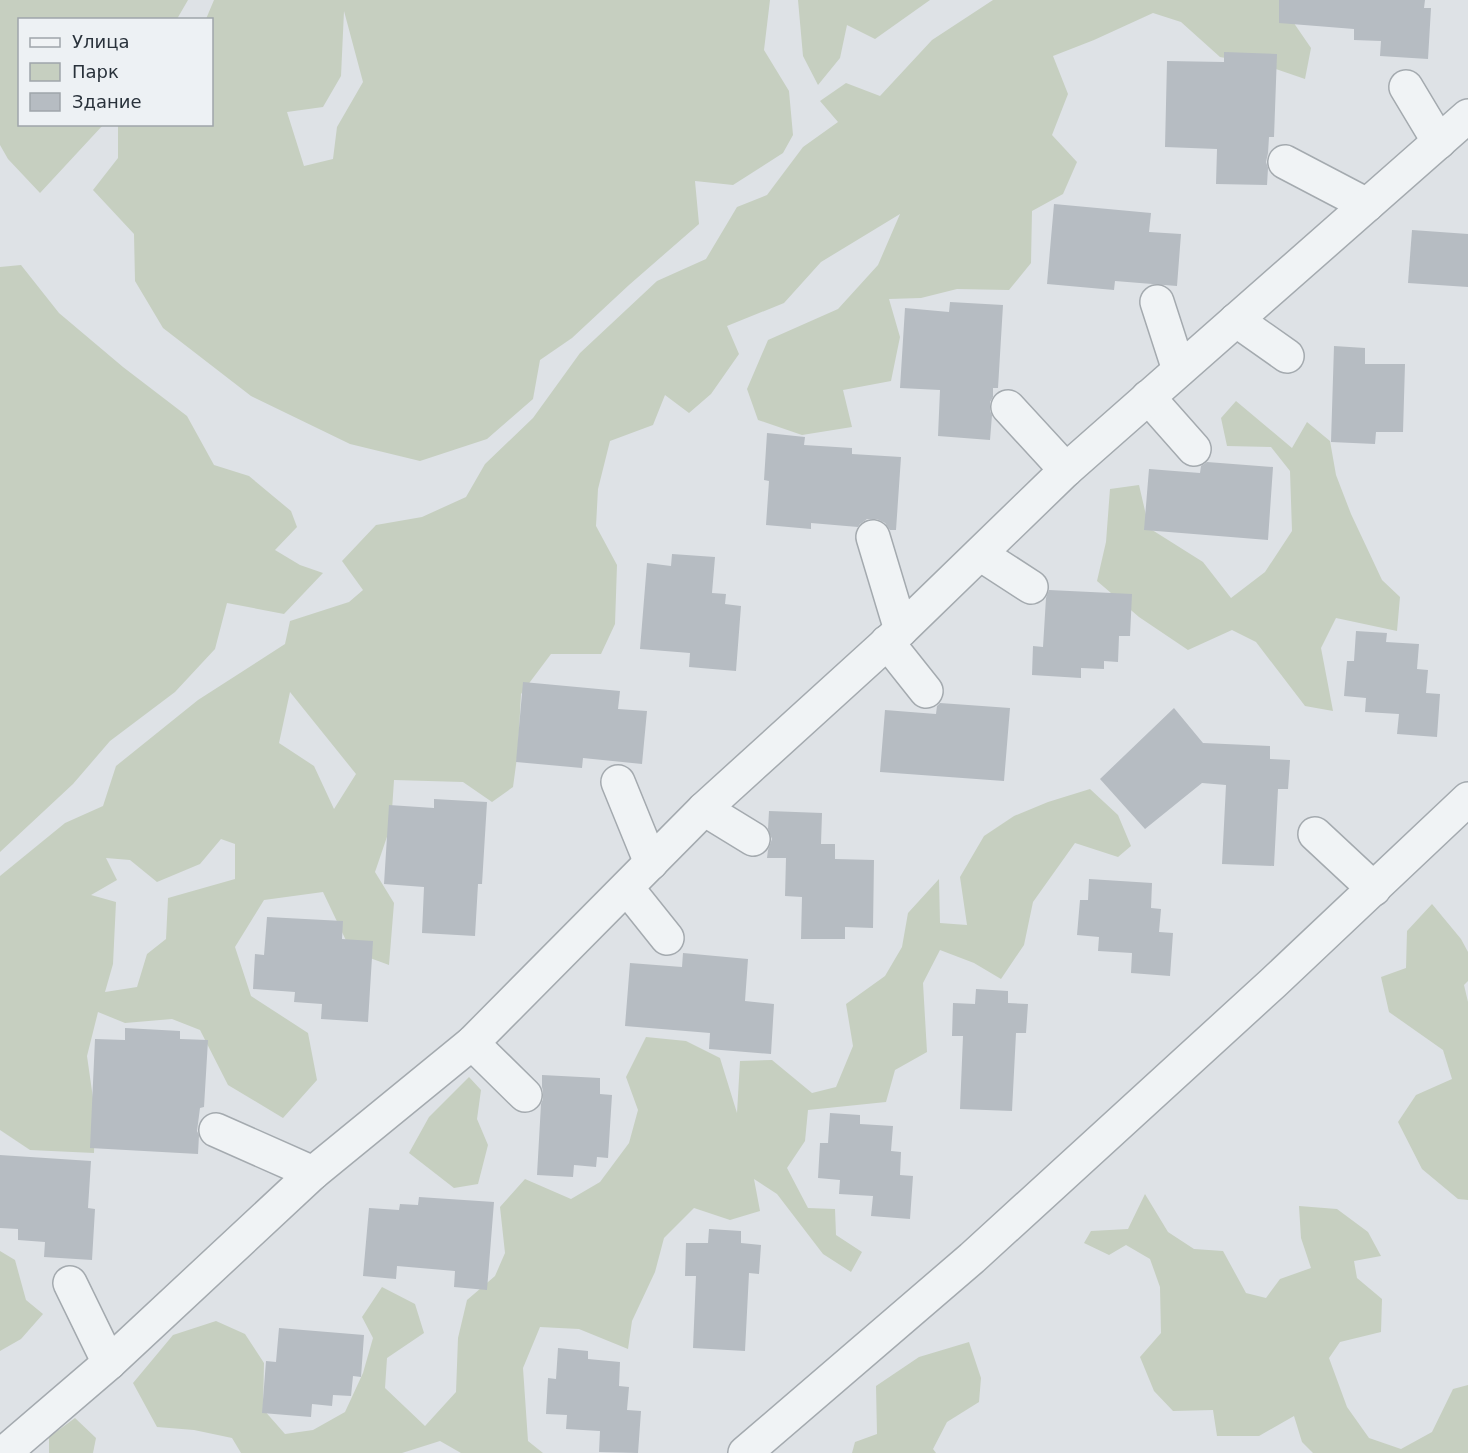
<svg xmlns="http://www.w3.org/2000/svg" width="1468" height="1453" viewBox="0 0 1468 1453" font-family="'DejaVu Sans',sans-serif">
  <style>
    .green { fill: #c6cfc0; fill-rule: evenodd }
    .building { fill: #b6bcc2 }
    .lines { fill: none; stroke-linecap: round; stroke-linejoin: round }
    .minor-casing { stroke: #a4aaaf; stroke-width: 36 }
    .minor { stroke: #f0f3f5; stroke-width: 33 }
  </style>
  <rect width="100%" height="100%" fill="#dee2e6"/>
  <!-- green -->
  <g class="green">
    <path d="M0 0H188L177 19 20 20V124L103 125 40 193 8 159 0 145Z"/>
    <path d="M214 0H770L764 50 789 91 793 135 783 153 733 185 695 181 699 224 629 285 572 338 540 360 533 399 487 439 420 461 350 444 251 396 163 328 135 281 134 234 93 190 118 158V125L212 124V20L206 19ZM344 11 363 82 337 127 333 159 304 166 287 112 323 107 341 76Z"/>
    <path d="M798 0H930L875 39 847 25 840 58 818 85 803 56Z"/>
    <path d="M993 0H1294L1287 13 1311 48 1305 79 1267 66 1220 57 1181 22 1153 13 1094 40 1053 56 1068 94 1052 135 1077 162 1063 194 1032 211 1031 263 1009 290 957 289 921 298 889 299 900 337 891 381 843 390 852 427 802 435 758 420 747 389 768 340 838 309 878 265 900 214 821 262 784 303 727 326 739 354 711 394 689 413 665 395 653 425 610 441 598 489 596 526 617 565 615 624 601 654H551L521 694 518 750 513 787 492 802 463 782 394 780 391 825 375 872 394 903 389 965 351 951 323 892 264 900 235 947 251 996 308 1033 317 1080 283 1118 228 1085 200 1030 172 1019 125 1023 98 1012 87 1056 95 1112 94 1153 30 1150 0 1130V876L65 823 103 806 116 766 198 700 285 644 290 621 349 602 363 590 342 561 376 525 422 517 466 497 485 464 533 418 580 353 657 281 706 259 737 207 767 195 803 147 838 122 820 101 846 83 880 96 932 40ZM290 692 356 774 334 809 314 766 279 743ZM221 839 235 844V879L168 898 166 939 147 954 137 987 105 992 113 964 116 902 91 895 117 880 106 858 130 860 157 882 200 864Z"/>
    <path d="M21 265 59 313 123 367 187 416 214 465 249 476 291 511 297 527 275 550 300 565 323 573 284 614 227 603 215 649 175 692 110 741 73 784 0 852V267Z"/>
    <path d="M1236 401 1292 448 1307 422 1330 441 1336 475 1351 514 1382 580 1400 597 1397 631 1336 618 1321 648 1333 711 1305 706 1256 642 1232 630 1188 650 1139 617 1097 581 1106 542 1110 489 1139 485 1149 528 1203 562 1231 598 1265 572 1292 531 1290 471 1271 447 1227 446 1221 418Z"/>
    <path d="M1090 789 1118 815 1131 846 1118 857 1075 843 1033 902 1024 945 1001 979 974 963 940 950 923 983 927 1052 895 1070 886 1102 808 1110 805 1141 787 1168 808 1208 835 1209 836 1235 862 1252 851 1272 823 1254 777 1194 754 1179 760 1211 730 1220 694 1208 664 1238 655 1272 632 1321 628 1349 579 1329 540 1327 523 1368 528 1441 543 1453H461L440 1441 402 1453H241L232 1438 194 1430 157 1427 133 1383 173 1335 216 1321 245 1334 264 1363 263 1409 285 1434 313 1430 345 1412 363 1373 373 1338 362 1317 382 1287 415 1304 424 1333 387 1358 385 1388 425 1426 456 1392 458 1338 467 1300 495 1276 505 1253 500 1207 525 1179 571 1199 600 1182 629 1143 638 1110 626 1077 646 1037 686 1041 720 1058 737 1113 740 1061 772 1060 812 1093 836 1087 853 1046 846 1004 885 976 902 947 908 913 939 879 940 923 967 925 960 877 984 836 1014 816 1048 802Z"/>
    <path d="M1432 904 1461 939 1468 952V981L1464 985 1468 1002V1200L1458 1199 1422 1169 1398 1122 1416 1095 1452 1079 1443 1050 1389 1012 1381 977 1406 968 1407 931Z"/>
    <path d="M469 1077 481 1090 477 1119 488 1145 478 1184 454 1188 409 1153 429 1117Z"/>
    <path d="M1145 1194 1168 1232 1194 1249 1223 1251 1246 1293 1266 1298 1280 1279 1311 1268 1301 1238 1299 1206 1337 1209 1368 1232 1381 1256 1354 1261 1357 1278 1382 1299 1381 1332 1340 1342 1329 1358 1347 1407 1369 1438 1401 1449 1432 1432 1453 1389 1468 1385V1453H1313L1302 1442 1294 1416 1259 1436H1217L1213 1410 1173 1411 1154 1391 1140 1357 1161 1333 1160 1287 1150 1259 1126 1245 1109 1255 1084 1243 1091 1231 1128 1229Z"/>
    <path d="M0 1251 15 1260 26 1300 43 1314 21 1339 0 1351Z"/>
    <path d="M969 1342 981 1378 979 1402 947 1422 933 1449 936 1453H852L855 1442 877 1434 876 1386 919 1357Z"/>
    <path d="M75 1418 96 1438 93 1453H49V1437Z"/>
  </g>
  <!-- building -->
  <g class="building">
    <path d="M1279 0H1425L1424 8H1431L1428 59 1380 56 1381 41 1354 40V29L1279 23Z"/>
    <path d="M1224 52 1277 54 1274 137H1269L1268 153 1266 162 1268 168 1267 185 1216 184 1217 149 1165 147 1167 61 1224 62Z"/>
    <path d="M1054 204 1151 213 1149 232 1181 234 1177 286 1115 281 1114 290 1047 284Z"/>
    <path d="M1412 230 1468 234V287L1408 283Z"/>
    <path d="M950 302 1003 305 998 388H993V397L990 402V411L992 415 990 440 938 436 940 390 900 388 905 308 949 312Z"/>
    <path d="M1334 346 1365 348V364H1405L1403 432H1376L1375 444 1331 442Z"/>
    <path d="M767 433 805 437 804 445 852 448V454L901 457 896 530H890L885 523 877 519H867L860 524 858 527 811 523V529L766 525 769 481 764 480Z"/>
    <path d="M1207 462 1273 467 1268 540 1144 530 1149 469 1200 473 1201 466Z"/>
    <path d="M672 554 715 557 712 593 726 594 725 604 741 606 736 671 689 667 690 653 640 649 647 563 671 566Z"/>
    <path d="M1049 590 1132 594 1130 636H1119L1118 662 1104 661V669L1081 668V678L1032 675 1033 646 1043 647 1046 598Z"/>
    <path d="M1356 631 1387 633 1386 642 1419 644 1417 669 1428 670 1426 693 1440 694 1437 737 1397 734 1399 714 1365 712 1366 698 1344 696 1347 661H1354Z"/>
    <path d="M523 682 620 691 618 709 647 711 642 764 583 758 582 768 516 762Z"/>
    <path d="M940 703 1010 708 1004 781 880 772 885 710 936 714 937 706Z"/>
    <path d="M1174 708 1203 743 1270 746V759L1290 760 1288 789H1278L1274 866 1222 864 1226 785 1202 783 1145 829 1100 779Z"/>
    <path d="M434 799 487 802 482 884H478L475 936 422 933 424 887 384 884 389 805 434 808Z"/>
    <path d="M769 811 822 813 821 844H835V859L874 860 873 928 845 927V939H801L802 897 785 896 786 858H767L768 850 772 839 768 829Z"/>
    <path d="M1089 879 1152 883 1151 908 1161 909 1159 932 1173 933 1170 976 1131 973 1132 953 1098 951 1099 937 1077 935 1080 900H1088Z"/>
    <path d="M267 917 343 921 342 939 373 941 368 1022 321 1019 322 1004 294 1002 295 992 253 989 255 954 264 955Z"/>
    <path d="M683 953 748 959 745 1001 774 1004 771 1054 709 1049 710 1033 625 1026 630 963 682 967Z"/>
    <path d="M976 989 1008 991V1003L1028 1004 1026 1033H1016L1012 1111 960 1109 963 1036H952L953 1003 975 1004Z"/>
    <path d="M125 1028 180 1031V1039L208 1040 204 1107 200 1108 197 1131 199 1135 198 1154 90 1148 95 1039 125 1040Z"/>
    <path d="M542 1075 600 1078V1094L612 1095 608 1158 597 1157 596 1167 574 1165 573 1177 537 1175 541 1104 543 1099V1091L542 1087Z"/>
    <path d="M830 1113 860 1115V1124L893 1126 891 1151 901 1152 900 1175 913 1176 910 1219 871 1216 873 1196 839 1194 840 1180 818 1178 820 1143H828Z"/>
    <path d="M0 1155 91 1161 88 1208 95 1209 92 1260 44 1257 45 1242 18 1240V1229L0 1228Z"/>
    <path d="M419 1197 494 1202 487 1290 454 1287 455 1271 397 1266 396 1279 363 1276 369 1208 399 1210 400 1204 418 1205Z"/>
    <path d="M709 1229 741 1231V1243L761 1245 759 1274 749 1273 745 1351 693 1348 696 1276H685L686 1243H708Z"/>
    <path d="M279 1328 364 1335 361 1377 353 1376 351 1396 333 1395 332 1406 312 1404 311 1417 262 1413 266 1361 276 1362Z"/>
    <path d="M558 1348 588 1351V1359L620 1362 619 1386 629 1387 627 1410 641 1411 638 1453 599 1452 600 1431 566 1429 567 1415 546 1414 548 1378 556 1379Z"/>
  </g>
  <g class="lines">
    <defs>
      <g id="minor">
        <path d="M1406 87 1439 142"/>
        <path d="M1285 162 1367 205"/>
        <path d="M1157 302 1179 370"/>
        <path d="M1236 320 1287 356"/>
        <path d="M1148 397 1194 449"/>
        <path d="M1008 407 1066 470"/>
        <path d="M873 537 901 630"/>
        <path d="M980 554 1031 587"/>
        <path d="M887 642 926 691"/>
        <path d="M618 782 651 863"/>
        <path d="M704 809 753 839"/>
        <path d="M1315 834 1374 889"/>
        <path d="M627 888 667 938"/>
        <path d="M472 1043 525 1095"/>
        <path d="M216 1130 313 1173"/>
        <path d="M70 1283 109 1363"/>
        <path d="M4 1453 109 1363 313 1173 472 1043 704 809 901 630 1066 470 1468 116"/>
        <path d="M745 1453 972 1258 1273 983 1468 799"/>
      </g>
    </defs>
    <!-- minor casing -->
    <use href="#minor" class="minor-casing"/>
    <!-- minor -->
    <use href="#minor" class="minor"/>
  </g>
  <!-- legend -->
  <rect x="18" y="18" width="195" height="108" fill="#edf1f4" stroke="#9fa5aa" stroke-width="1.5"/>
  <rect x="30" y="38" width="30" height="9" fill="#f0f3f5" stroke="#9fa5aa" stroke-width="1.5"/>
  <text x="72" y="48" font-size="18" fill="#29323b">Улица</text>
  <rect x="30" y="63" width="30" height="18" fill="#c6cfc0" stroke="#9fa5aa" stroke-width="1.5"/>
  <text x="72" y="78" font-size="18" fill="#29323b">Парк</text>
  <rect x="30" y="93" width="30" height="18" fill="#b6bcc2" stroke="#9fa5aa" stroke-width="1.5"/>
  <text x="72" y="108" font-size="18" fill="#29323b">Здание</text>
</svg>
